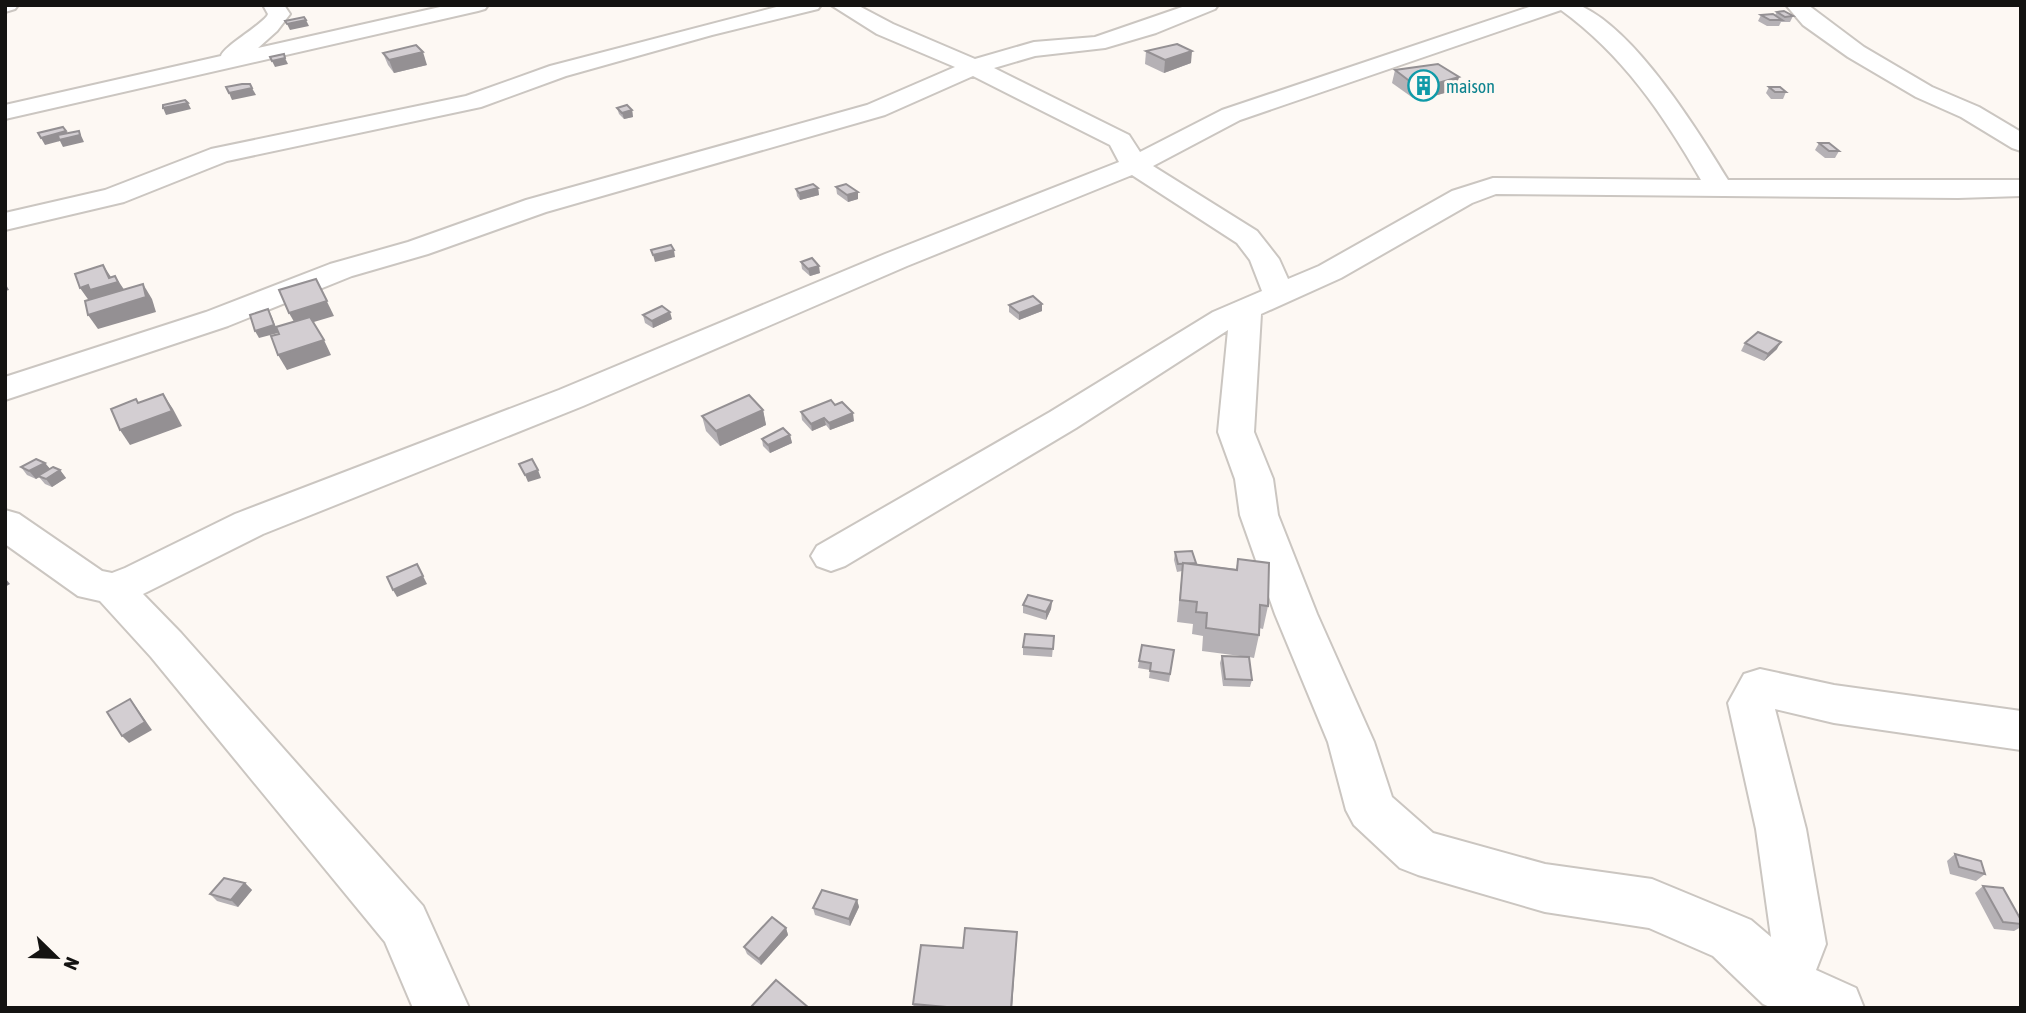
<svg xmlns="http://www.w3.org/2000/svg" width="2026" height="1013" viewBox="0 0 2026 1013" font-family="'Asap Condensed',sans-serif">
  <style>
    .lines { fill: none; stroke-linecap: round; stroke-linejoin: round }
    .minor-casing { stroke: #cbc6c1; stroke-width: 4 }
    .minor { fill: #fff; fill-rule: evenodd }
    .wall { fill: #b5b1b5 }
    .shaded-wall { fill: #949093 }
    .building { fill: #d3ced2; stroke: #949093; stroke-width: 2 }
    .labels { text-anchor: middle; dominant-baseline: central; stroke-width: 6; stroke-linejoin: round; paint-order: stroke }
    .far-culture-label { font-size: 18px; fill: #0d838f; stroke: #fdf8f3; text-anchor: start }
  </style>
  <rect width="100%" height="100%" fill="#fdf8f3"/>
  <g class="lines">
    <defs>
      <g id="minor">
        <path d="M5 5H18L15 9 5 12Z"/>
        <path d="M263 5H284L290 14 277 31 258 48 449 5H488L485 9 478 11 5 119V105L221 56C223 47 257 28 267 16L268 14Z"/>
        <path d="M784 5H821L818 9 712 35 566 76 481 107 227 161 124 202 5 230V213L105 190 211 149 466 96 550 66Z"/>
        <path d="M831 5H857L893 24 975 59 1034 42 1095 37 1188 5H1218L1215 9 1156 33 1105 48 1035 56 994 68 1129 135 1140 152 1222 110 1535 5C1548 5 1571 1 1583 7 1637 33 1697 129 1728 180H2021V196L1958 198 1496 194 1472 203 1341 278 1261 314 1254 432 1273 479 1278 515 1317 614 1374 742 1392 797 1433 833 1545 864 1652 879 1751 920 1771 937 1756 829 1728 703 1744 674 1760 669 1834 685 2021 711V750L1834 723 1775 709 1806 829 1826 944 1816 970 1856 988 1864 1008H1772L1763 1004 1713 956 1649 928 1545 912 1418 875 1400 868 1354 825 1346 810 1328 742 1275 614 1240 515 1235 479 1218 432 1228 330 1076 428 845 566 831 571 817 566 811 556 817 546 1050 412 1213 312 1262 291 1250 260 1237 243 1132 175 907 266 583 406 263 534 143 594 181 633 423 906 469 1008H413L385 942 151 657 100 601 78 596 5 544V510L19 514 102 571 112 573 125 568 235 514 559 390 885 254 1119 162 1110 145 973 76 885 115 546 212 428 254 352 276 228 326 5 400V377L206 312 330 264 408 242 526 200 867 105 955 67 877 34ZM1561 10C1623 55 1663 114 1701 180L1493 178 1452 191 1319 266 1288 279 1279 259 1257 231 1153 166 1240 120Z"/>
        <path d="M1786 5H1808L1864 47 1932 87 1979 107 2021 132V151L2012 148 1961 117 1916 97 1848 57 1803 25Z"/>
      </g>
    </defs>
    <!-- minor casing -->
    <use href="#minor" class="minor-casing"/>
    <!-- minor -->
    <use href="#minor" class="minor"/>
  </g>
  <!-- wall -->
  <g class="wall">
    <path d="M1777 12 1793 16 1790 22H1781L1779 26H1767L1758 21 1761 15H1775Z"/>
    <path d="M1146 51 1191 63 1164 73 1145 64Z"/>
    <path d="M383 53 427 65 394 73 388 65Z"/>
    <path d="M1395 70 1459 77 1455 90 1427 98H1413L1392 83Z"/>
    <path d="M1769 87 1786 92 1783 99H1771L1766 93Z"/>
    <path d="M617 108 632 110 633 117 624 119 619 114Z"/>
    <path d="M1819 143 1839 151 1835 158H1825L1815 150Z"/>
    <path d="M836 187 858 199 848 202 837 194Z"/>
    <path d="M818 188 819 195 800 200 797 196 796 189Z"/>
    <path d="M801 262 820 273 810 276 802 269Z"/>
    <path d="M1009 305 1042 311 1019 320 1009 312Z"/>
    <path d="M643 315 672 319 653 328 645 323Z"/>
    <path d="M1745 343 1777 349 1764 361 1741 351Z"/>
    <path d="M763 410 766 425 720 446 706 431 702 416Z"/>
    <path d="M801 412 854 421 830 430 826 425 812 431 802 420Z"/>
    <path d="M790 435 792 443 770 453 763 446 762 439Z"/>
    <path d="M45 463 50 469 60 470 66 478 52 487 45 484 39 477 36 479 27 475 21 467Z"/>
    <path d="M1175 552 1196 563V564L1236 569 1238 559 1268 606 1263 629 1259 628V635L1254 658 1249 657 1252 680 1250 687 1223 686 1220 663 1222 656 1248 657 1202 651 1203 636 1192 634 1193 624 1177 622 1182 571 1177 572 1174 560Z"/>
    <path d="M1052 601 1051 609 1046 620 1023 613V605Z"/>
    <path d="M1054 636 1052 657 1023 655V647Z"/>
    <path d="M1142 645 1174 650 1169 682 1149 678 1150 670 1138 668Z"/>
    <path d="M1955 854 1985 874 1976 881 1950 874 1947 861Z"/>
    <path d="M245 883 252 890 238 907 217 901 210 894Z"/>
    <path d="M1983 886 2021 920V927L2014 931 1994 929 1975 893Z"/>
    <path d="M857 900 859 907 850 926 815 915 813 908Z"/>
    <path d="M786 928 788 935 761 965 747 954 744 947Z"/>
    <path d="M1017 932 1012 1008H914L913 1004 963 948Z"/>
  </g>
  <!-- shaded-wall -->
  <g class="shaded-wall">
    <path d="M306 20 309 26 290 30 287 24Z"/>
    <path d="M1192 51 1191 63 1164 73 1165 60Z"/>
    <path d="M423 52 427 65 394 73 389 60Z"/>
    <path d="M285 58 288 64 275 67 272 61Z"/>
    <path d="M1459 77 1455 90 1427 98 1431 85Z"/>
    <path d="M252 88 256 95 232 100 229 93Z"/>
    <path d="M188 103 191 109 166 115 163 108Z"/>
    <path d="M632 110 633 117 624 119 622 113Z"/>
    <path d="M66 131 70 137 79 131 84 142 63 147 60 141 45 145 41 138Z"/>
    <path d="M818 188 819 195 800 200 799 193Z"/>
    <path d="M858 192V199L848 202 847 195Z"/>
    <path d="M674 250 675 257 655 262 653 255Z"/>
    <path d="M103 265 113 280 115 276 125 291 90 302 80 288 109 278Z"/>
    <path d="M819 266 820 273 810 276 808 269Z"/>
    <path d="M316 279 334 316 297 327 289 313Z"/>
    <path d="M5 283 9 290 5 291Z"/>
    <path d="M143 284 152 299 156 312 98 329 88 315Z"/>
    <path d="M1042 304V311L1019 320V313Z"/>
    <path d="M268 309 272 317 278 333 259 338 255 331Z"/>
    <path d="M670 312 672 319 653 328 652 321Z"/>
    <path d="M324 340 331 355 287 370 278 355Z"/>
    <path d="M1781 342 1777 349 1764 361 1768 354Z"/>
    <path d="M163 394 173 409 182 426 130 445 120 430Z"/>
    <path d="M763 410 766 425 720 446 716 431Z"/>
    <path d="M853 413 854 421 830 430 829 423Z"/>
    <path d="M824 418 826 425 812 431 811 424Z"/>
    <path d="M790 435 792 443 770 453 768 445Z"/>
    <path d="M45 463 51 470 36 479 29 471Z"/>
    <path d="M60 470 66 478 52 487 46 479Z"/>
    <path d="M538 470 541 478 528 482 525 475Z"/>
    <path d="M417 564 427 584 397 597 393 590Z"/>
    <path d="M5 578 10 584 5 587Z"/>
    <path d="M1052 601 1051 609 1046 620V612Z"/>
    <path d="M130 699 136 707 152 730 129 743 122 736Z"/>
    <path d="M245 883 252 890 238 907 231 900Z"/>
    <path d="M857 900 859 907 850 926 849 919Z"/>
    <path d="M786 928 788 935 761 965 759 959Z"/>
    <path d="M1017 932 1012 1008H1011Z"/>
  </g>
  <!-- building -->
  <g class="building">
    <path d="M1784 11 1793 16 1785 17 1777 12Z"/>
    <path d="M1773 14 1782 20H1770L1761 15Z"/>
    <path d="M304 17 306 20 287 24 285 21Z"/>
    <path d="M1177 44 1192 51 1165 60 1146 51Z"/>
    <path d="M416 45 423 52 389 60 383 53Z"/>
    <path d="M284 54 285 58 272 61 270 57Z"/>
    <path d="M1438 64 1459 77 1431 85 1416 86 1395 70Z"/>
    <path d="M242 84H250L252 88 229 93 226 87Z"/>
    <path d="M1769 87H1780L1786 92H1775Z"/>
    <path d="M185 100 188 103 163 108V105Z"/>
    <path d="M627 105 632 110 622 113 617 108Z"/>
    <path d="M63 127 66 131 41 138 38 133Z"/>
    <path d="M79 131 80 135 59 140 58 135Z"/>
    <path d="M1819 143H1829L1839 151H1829Z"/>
    <path d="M813 184 818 188 799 193 796 189Z"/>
    <path d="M846 184 858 192 847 195 836 187Z"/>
    <path d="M671 245 674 250 653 255 651 250Z"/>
    <path d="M812 258 819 266 808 269 801 262Z"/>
    <path d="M103 265 109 278 115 276 118 282 90 290 88 285 80 288 75 274Z"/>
    <path d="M316 279 327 301 289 313 279 290Z"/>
    <path d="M143 284 146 297 88 315 85 301Z"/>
    <path d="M1033 296 1042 304 1019 313 1009 305Z"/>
    <path d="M662 306 670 312 652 321 643 315Z"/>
    <path d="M268 309 274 325 255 331 250 315Z"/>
    <path d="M310 317 324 340 278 355 271 336 279 334 276 327Z"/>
    <path d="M1758 332 1781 342 1768 354 1745 343Z"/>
    <path d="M163 394 172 411 120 430 111 409 136 399 138 403Z"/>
    <path d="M749 395 763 410 716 431 702 416Z"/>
    <path d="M831 400 835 405 842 402 853 413 829 423 824 418 811 424 801 412Z"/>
    <path d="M783 428 790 435 768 445 762 439Z"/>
    <path d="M36 459 45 463 29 471 21 467Z"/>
    <path d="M532 459 538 470 525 475 519 464Z"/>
    <path d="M53 467 60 470 46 479 38 476Z"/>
    <path d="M1192 551 1196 563 1178 564 1175 552Z"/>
    <path d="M1238 559 1269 563 1268 606 1260 605 1259 635 1206 628 1207 613 1196 612 1197 602 1180 600 1183 563 1237 570Z"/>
    <path d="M417 564 423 576 393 590 387 577Z"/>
    <path d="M1028 595 1052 601 1046 612 1023 605Z"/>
    <path d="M1025 634 1054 636 1053 649 1023 647Z"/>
    <path d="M1142 645 1174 650 1170 674 1150 671 1151 663 1139 661Z"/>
    <path d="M1222 656 1249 657 1252 680 1225 679Z"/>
    <path d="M130 699 145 722 122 736 107 712Z"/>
    <path d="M1955 854 1981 861 1985 874 1959 867Z"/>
    <path d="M224 878 245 883 231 900 210 894Z"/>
    <path d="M1983 886 2003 888 2021 920V924L2003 922Z"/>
    <path d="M822 890 857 900 849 919 813 908Z"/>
    <path d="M772 917 786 928 759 959 744 947Z"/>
    <path d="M965 928 1017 932 1011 1008H958L913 1004 921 945 963 948Z"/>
    <path d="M776 980 809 1008H750Z"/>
  </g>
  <!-- icons -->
  <defs>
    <symbol id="building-ring" viewBox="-11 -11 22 22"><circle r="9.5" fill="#fdf8f3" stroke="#0f9aa8" stroke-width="1.5"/><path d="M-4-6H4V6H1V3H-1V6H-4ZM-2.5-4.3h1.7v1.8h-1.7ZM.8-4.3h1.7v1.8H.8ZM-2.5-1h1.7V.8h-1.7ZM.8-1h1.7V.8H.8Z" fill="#0f9aa8"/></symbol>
  </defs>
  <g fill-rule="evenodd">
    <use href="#building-ring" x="1406" y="68" width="35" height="35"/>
  </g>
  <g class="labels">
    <!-- far-culture labels -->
    <g class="far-culture-label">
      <text x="1446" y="86">maison</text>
    </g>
  </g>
  <!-- border -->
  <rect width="2026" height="1013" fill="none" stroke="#141311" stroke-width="14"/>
  <!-- north arrow -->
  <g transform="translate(56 957) rotate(113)" stroke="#fdf8f3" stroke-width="5" paint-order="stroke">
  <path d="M0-5L12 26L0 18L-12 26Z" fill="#141311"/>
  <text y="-10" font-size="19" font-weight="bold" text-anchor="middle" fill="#141311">N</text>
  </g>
</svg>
